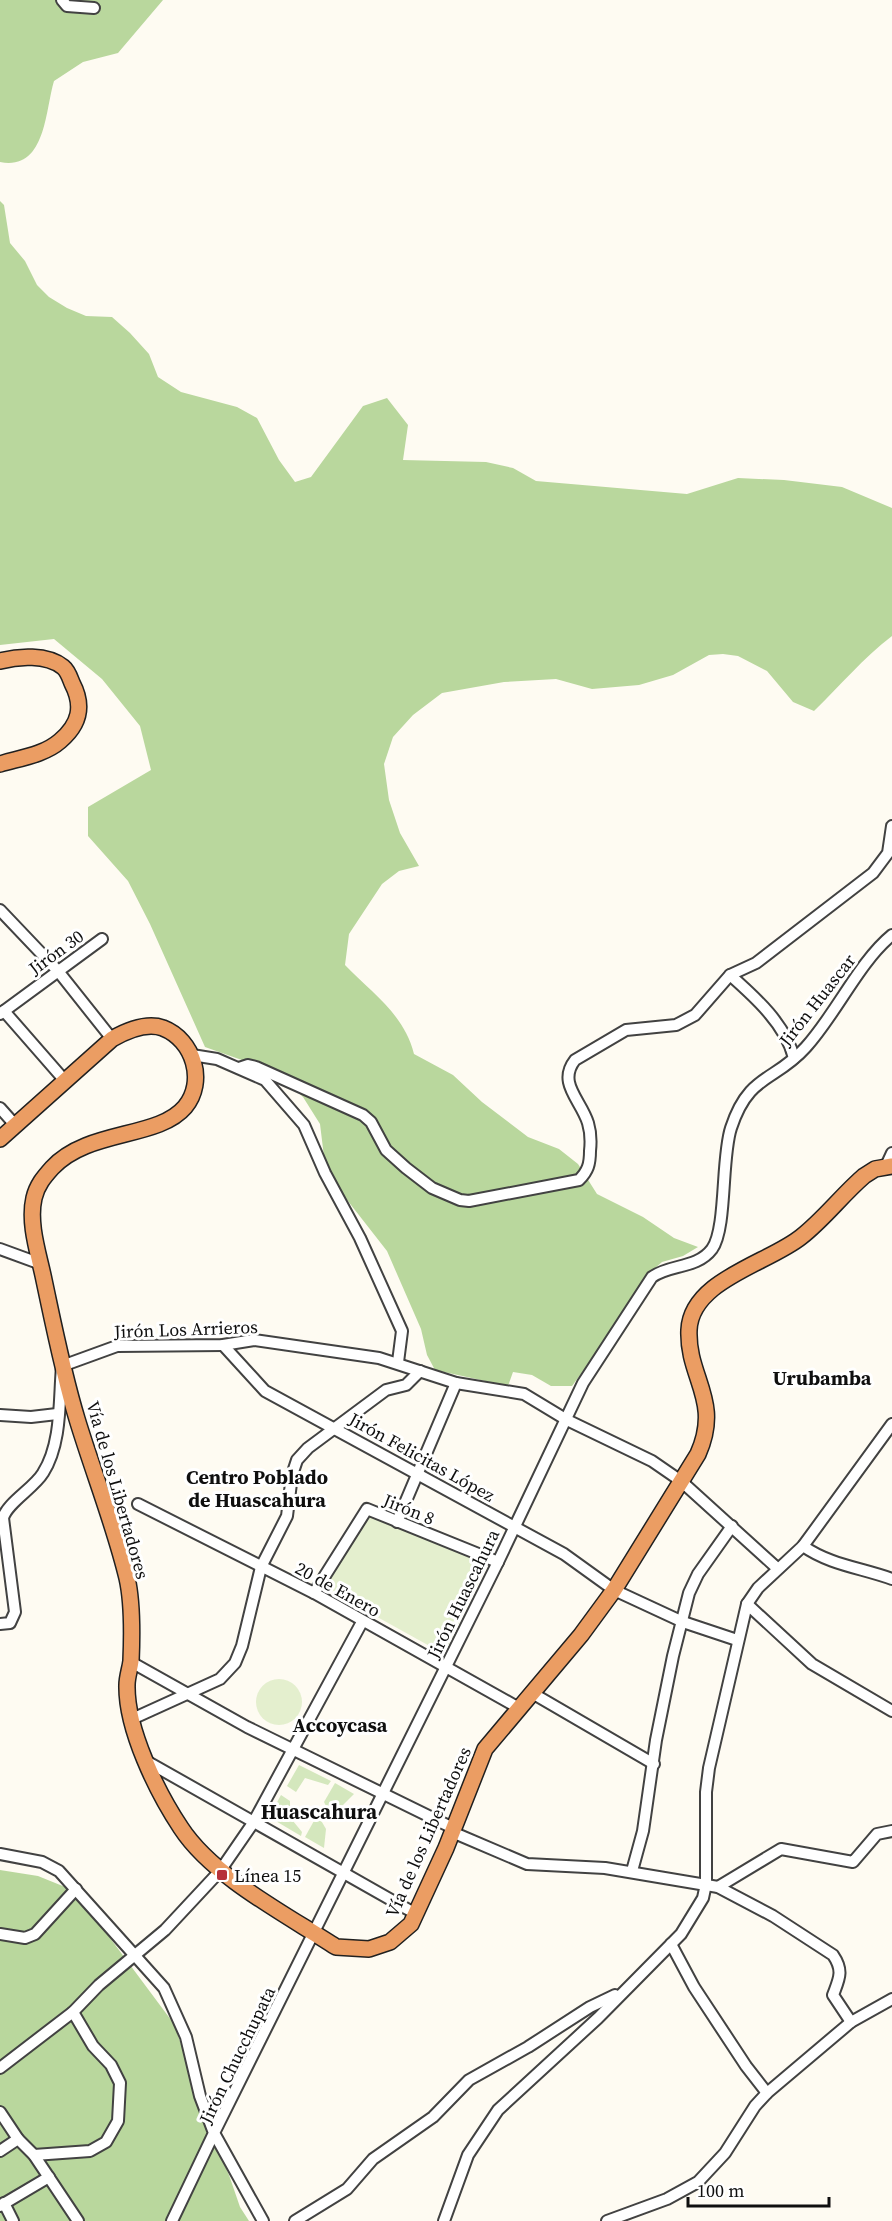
<svg xmlns="http://www.w3.org/2000/svg" width="892" height="2221" viewBox="0 0 892 2221" font-family="'Source Serif 4',serif">
  <style>
    .green { fill: #d4e7bd }
    .forest { fill: #b9d79d }
    .pitch { fill: #e4efce }
    .lines { fill: none; stroke-linecap: round; stroke-linejoin: round }
    .minor-casing { stroke: #424242; stroke-width: 14 }
    .highway-casing { stroke: #202020; stroke-width: 18 }
    .minor { stroke: #fff; stroke-width: 10 }
    .highway { stroke: #eb9d63; stroke-width: 15 }
    .poi-dot { fill: #b6303a; stroke: #fff; stroke-width: 2 }
    .labels { text-anchor: middle; dominant-baseline: central; stroke-width: 6; stroke-linejoin: round; paint-order: stroke }
    .street-label { font-size: 18px; fill: #0f0f0f; stroke: #fff }
    .poi-label { font-size: 18px; fill: #0f0f0f; stroke: #fff; text-anchor: start }
    .neighbourhood-label { font-size: 20px; font-weight: bold; fill: #0f0f0f; stroke: #fff }
    .quarter-label { font-size: 21px; font-weight: bold; fill: #0f0f0f; stroke: #fff }
  </style>
  <rect width="100%" height="100%" fill="#fefbf2"/>
  <!-- green -->
  <g class="green">
    <path d="M299 1765 331 1781 328 1785 305 1778 296 1792 287 1786Z"/>
    <path d="M335 1783 354 1794 343 1805 327 1808 324 1802Z"/>
    <path d="M281 1795 290 1801V1806L284 1811 285 1818 293 1821 302 1832 301 1836 269 1817Z"/>
    <path d="M319 1817 326 1829 324 1848 305 1837 315 1819Z"/>
  </g>
  <!-- forest -->
  <g class="forest">
    <path d="M0 0H163L118 53 83 62 54 81C45 111 46 171 0 162Z"/>
    <path d="M0 201 4 205 10 243 25 261 37 285 49 297 67 308 86 316 112 317 130 333 149 354 158 377 181 392 237 407 257 418 279 460 295 482 311 477 363 406 387 398 408 425 403 460 486 462 513 468 536 481 687 494 738 478 784 480 842 487 892 508V636C863 658 840 686 814 711L793 702 767 671 738 656 723 654 709 655 673 675 639 685 592 689 556 679 504 682 442 693 413 715 393 737 384 764 389 800 400 833 419 866 399 871 382 884 349 934 345 965C372 993 404 1014 414 1054L453 1075 482 1102 528 1137 559 1149 578 1164 597 1194 643 1217 674 1238 698 1247 683 1256 662 1262 647 1275 641 1295 616 1321 611 1333 572 1386H551L532 1375 513 1372 508 1386 435 1370 427 1355 421 1329 387 1251 326 1173 320 1124 303 1097 276 1072 205 1047 150 924 128 881 88 836V807L151 770 140 726 102 679 54 639 0 645Z"/>
    <path d="M0 1870 38 1876 75 1891 174 2024 183 2050 199 2109 229 2175 240 2207 249 2221H0Z"/>
  </g>
  <!-- pitch -->
  <g class="pitch">
    <path d="M367 1511 488 1563 444 1654 325 1588Z"/>
    <circle cx="279" cy="1702" r="23"/>
  </g>
  <g class="lines">
    <defs>
      <g id="minor">
        <path d="M62 0 67 6 94 8"/>
        <path d="M0 910 58 971 112 1039"/>
        <path d="M730 975C755 997 786 1025 794 1058"/>
        <path d="M4 1011 66 1082"/>
        <path d="M0 1014 102 939"/>
        <path d="M192 1055 217 1059 265 1080 304 1125 325 1173 360 1238 402 1331 398 1362"/>
        <path d="M239 1068 248 1065 256 1067 363 1115 371 1122 386 1150 406 1168 432 1188 460 1200 469 1201 579 1180C588 1171 590 1164 590 1151 591 1142 591 1133 588 1123 581 1100 557 1083 575 1060L626 1030 676 1025 695 1015 730 975 756 963 873 873 888 853 892 826"/>
        <path d="M0 1108 16 1126"/>
        <path d="M886 1166 892 1153"/>
        <path d="M0 1249 41 1264"/>
        <path d="M223 1345 265 1391 564 1554 614 1590 683 1622 737 1640"/>
        <path d="M0 1415 31 1417 57 1414"/>
        <path d="M138 1504 314 1593 519 1708"/>
        <path d="M397 1522 456 1383"/>
        <path d="M803 1546C830 1565 862 1568 892 1579"/>
        <path d="M314 1593 367 1509 498 1562"/>
        <path d="M747 1604 812 1664 892 1711"/>
        <path d="M0 1624 10 1623 15 1612 3 1518C7 1503 34 1488 43 1473 62 1443 59 1400 62 1366L117 1346 223 1345 254 1340 379 1358 456 1383 524 1394 567 1420 652 1461 681 1481 777 1568"/>
        <path d="M131 1662 247 1727 453 1828"/>
        <path d="M532 1693 654 1764"/>
        <path d="M132 1719 220 1679 235 1663 242 1646 261 1567 287 1516 292 1475 297 1460 308 1448 386 1390 406 1385 420 1371"/>
        <path d="M148 1762 416 1914"/>
        <path d="M452 1832 527 1864 605 1868 718 1887 773 1916 833 1955C844 1971 839 1979 833 1995L851 2022"/>
        <path d="M0 1854 42 1862 59 1871 164 1988 186 2037 200 2096 214 2133 172 2221"/>
        <path d="M632 1871 643 1831 656 1740 673 1656 689 1593 698 1574 732 1526"/>
        <path d="M718 1887 781 1849 853 1862 877 1834 892 1831"/>
        <path d="M0 1934 25 1938 35 1934 76 1889"/>
        <path d="M671 1944 694 1987 746 2066 767 2093"/>
        <path d="M0 2068 73 2012 99 1985 165 1930 220 1871 253 1823 362 1622"/>
        <path d="M0 2112 18 2139"/>
        <path d="M0 2151 18 2139 34 2155 78 2221"/>
        <path d="M34 2155 90 2151 106 2142 118 2121 120 2083 111 2065 93 2046 73 2012"/>
        <path d="M4 2203 13 2221"/>
        <path d="M0 2206 49 2177"/>
        <path d="M263 2221 214 2133 498 1562 583 1383 652 1277C670 1264 697 1269 712 1249 727 1228 721 1158 731 1128 749 1073 775 1082 806 1047 836 1014 859 962 892 935"/>
        <path d="M295 2221 347 2189 373 2159 433 2117 469 2080 528 2047 590 2007 615 1995"/>
        <path d="M444 2221 468 2155 498 2110 598 2018 681 1934 703 1898 706 1884V1792L709 1768 747 1604 758 1588 803 1546 892 1424"/>
        <path d="M607 2221 667 2199 698 2182 725 2153 755 2106 767 2093 851 2022 892 1999"/>
      </g>
      <g id="highway">
        <path d="M0 661C18 656 47 654 63 667 68 671 70 678 72 683 84 706 80 724 60 741 44 755 20 758 0 764"/>
        <path d="M0 1139 112 1039C126 1031 146 1022 163 1028 194 1040 206 1082 185 1107 158 1139 88 1129 52 1168 44 1177 37 1185 34 1198 28 1224 39 1255 44 1280 54 1327 63 1373 77 1419 93 1472 114 1524 127 1578 132 1600 132 1638 131 1661 130 1669 127 1677 127 1685 126 1729 157 1792 181 1828 213 1877 287 1915 336 1947L369 1949 390 1942 411 1924 446 1848 485 1749 581 1635 614 1590 698 1454C722 1400 687 1378 689 1330 691 1280 769 1263 801 1237 824 1219 842 1195 864 1176L875 1169 892 1166"/>
      </g>
    </defs>
    <!-- minor casing -->
    <use href="#minor" class="minor-casing"/>
    <!-- highway casing -->
    <use href="#highway" class="highway-casing"/>
    <!-- minor -->
    <use href="#minor" class="minor"/>
    <!-- highway -->
    <use href="#highway" class="highway"/>
  </g>
  <!-- markers -->
  <rect class="poi-dot" x="216" y="1869" width="12" height="12" rx="3"/>
  <g class="labels">
    <!-- street labels -->
    <g class="street-label">
      <text transform="translate(56 952) rotate(-36)">Jirón 30</text>
      <text transform="translate(817 1000) rotate(-52)">Jirón Huascar</text>
      <text transform="translate(186 1329) rotate(-2)">Jirón Los Arrieros</text>
      <text transform="translate(422 1457) rotate(29)">Jirón Felicitas López</text>
      <text transform="translate(118 1490) rotate(74)">Vía de los Libertadores</text>
      <text transform="translate(409 1509) rotate(22)">Jirón 8</text>
      <text transform="translate(338 1589) rotate(29)">20 de Enero</text>
      <text transform="translate(463 1594) rotate(-64)">Jirón Huascahura</text>
      <text transform="translate(428 1832) rotate(-66)">Vía de los Libertadores</text>
      <text transform="translate(237 2055) rotate(-64)">Jirón Chucchupata</text>
    </g>
    <!-- poi labels -->
    <g class="poi-label">
      <text x="234" y="1875">Línea 15</text>
    </g>
    <!-- neighbourhood labels -->
    <g class="neighbourhood-label">
      <text x="822" y="1378">Urubamba</text>
      <text x="257" y="1477">Centro Poblado<tspan x="257" dy="23">de Huascahura</tspan></text>
      <text x="340" y="1725">Accoycasa</text>
    </g>
    <!-- quarter labels -->
    <g class="quarter-label">
      <text x="319" y="1811">Huascahura</text>
    </g>
  </g>
  <!-- scale -->
  <path d="M688 2197v9h141v-9" fill="none" stroke="#0f0f0f" stroke-width="3"/>
  <text x="697" y="2197" font-size="18" fill="#0f0f0f" stroke="#ffffff" stroke-width="4.5" paint-order="stroke">100 m</text>
</svg>
